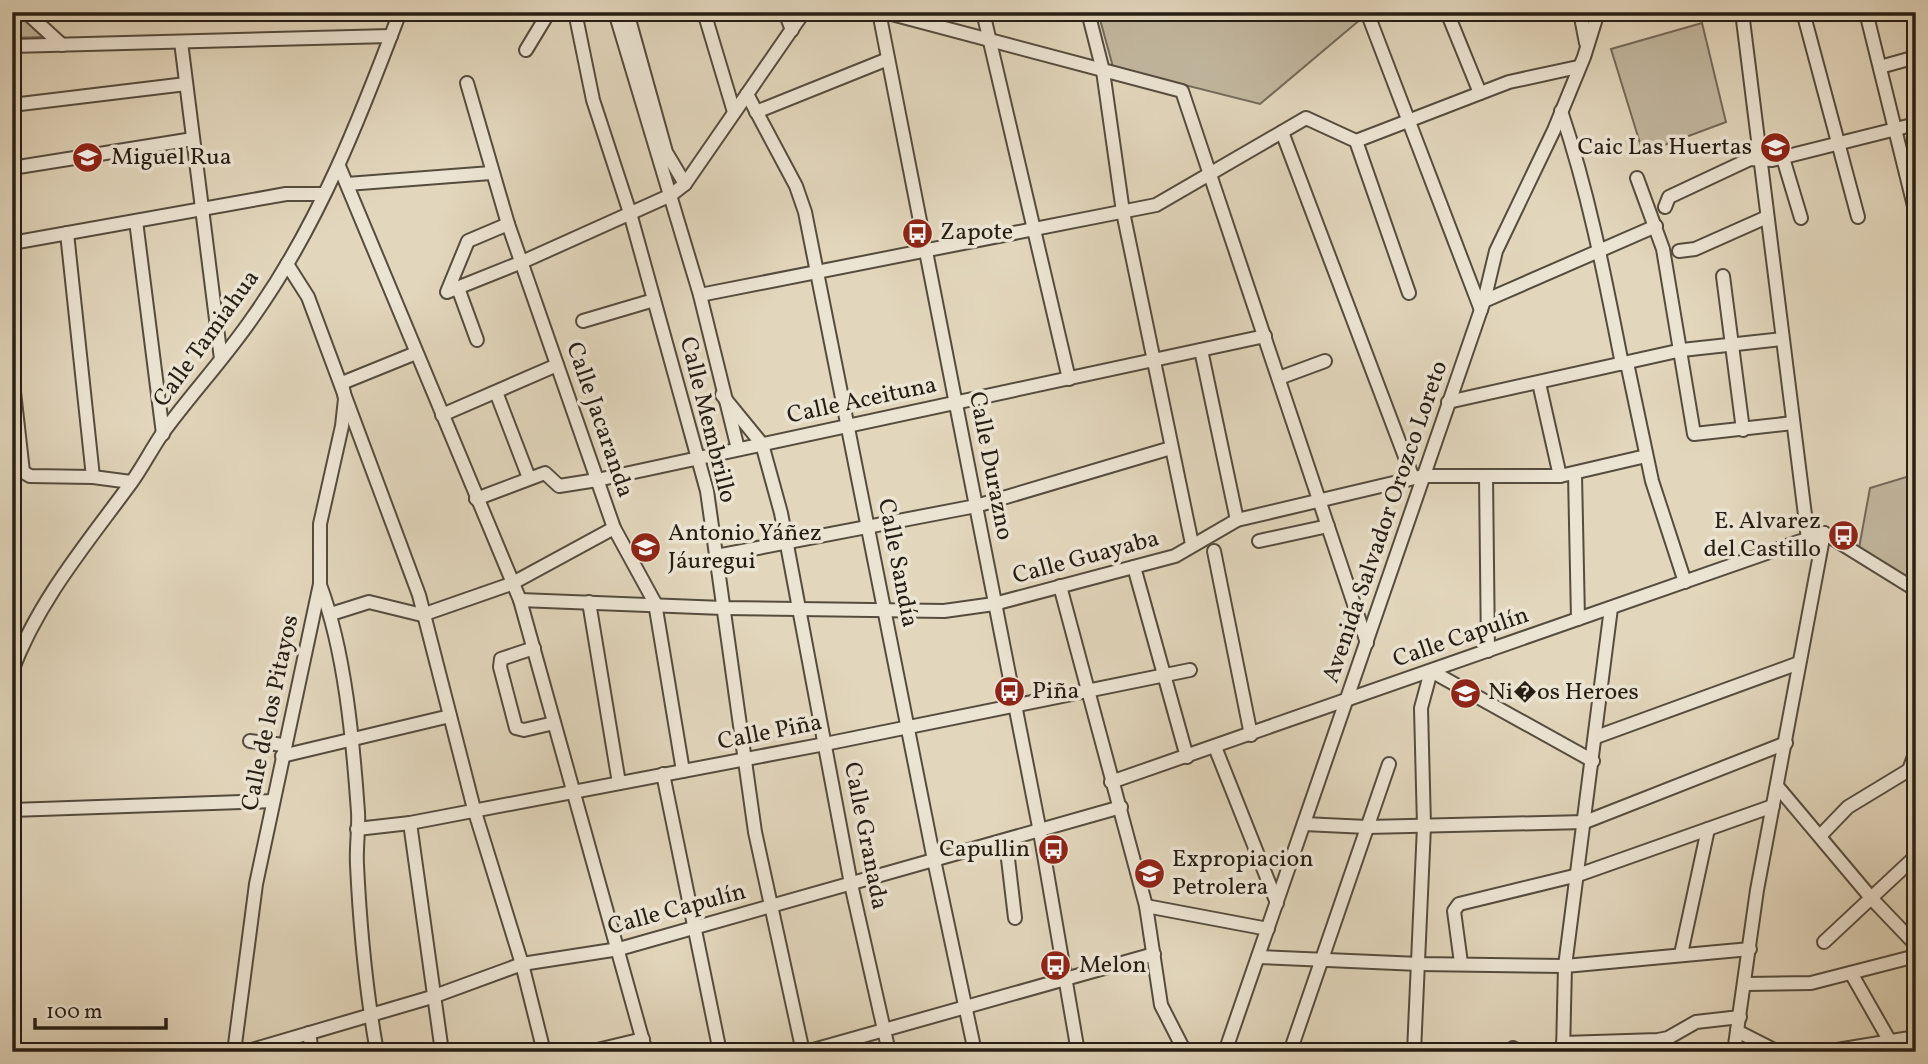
<svg xmlns="http://www.w3.org/2000/svg" width="1928" height="1064" viewBox="0 0 1928 1064" font-family="Vollkorn,serif">
  <style>
    .green { fill: #c2b79f; stroke: #746a5a; stroke-width: 2 }
    .lines { fill: none; stroke-linecap: round; stroke-linejoin: round }
    .minor-casing { stroke: #554c3e; stroke-width: 16 }
    .minor { stroke: #ece4d3; stroke-width: 12 }
    .labels { text-anchor: middle; dominant-baseline: central; stroke-width: 7; stroke-linejoin: round; paint-order: stroke }
    .poi-label { font-size: 24px; fill: #261e14; stroke: #ece4d3; text-anchor: start }
    .street-label { font-size: 24px; fill: #261e14; stroke: #ece4d3 }
  </style>
  <rect width="100%" height="100%" fill="#e2d6bc"/>
  <filter id="stains"><feTurbulence type="fractalNoise" baseFrequency=".00286" numOctaves="4"/><feColorMatrix values="0 0 0 0 .2 0 0 0 0 .09 0 0 0 0 .02 0 0 0 .5 -.17"/></filter>
  <radialGradient id="worn" r=".72"><stop offset=".6" stop-color="#630" stop-opacity="0"/><stop offset="1" stop-color="#630" stop-opacity=".3"/></radialGradient>
  <!-- green -->
  <g class="green">
    <path d="M12 12H16L43 37 12 38Z"/>
    <path d="M1098 12H1358L1361 19 1260 104 1113 67Z"/>
    <path d="M1702 23 1726 122 1643 153 1611 49Z"/>
    <path d="M1916 474V584L1859 548 1870 488Z"/>
  </g>
  <g class="lines">
    <defs>
      <g id="minor">
        <path d="M26 12 62 45"/>
        <path d="M575 12 593 100 630 213 707 491 755 832 803 1052"/>
        <path d="M615 12 700 295 738 449"/>
        <path d="M627 12 666 152 685 184"/>
        <path d="M704 12 734 112"/>
        <path d="M785 12 792 30"/>
        <path d="M879 12 1040 832 1078 1052"/>
        <path d="M884 12 1182 91 1367 643"/>
        <path d="M983 12 1069 379"/>
        <path d="M1088 12 1103 71 1123 212 1192 544"/>
        <path d="M1367 12 1481 310"/>
        <path d="M1447 12 1480 93"/>
        <path d="M1580 12 1586 43"/>
        <path d="M1742 12 1808 539"/>
        <path d="M1803 12 1858 217"/>
        <path d="M1866 12 1915 210"/>
        <path d="M181 42 221 359"/>
        <path d="M12 46 391 36"/>
        <path d="M526 50 549 12"/>
        <path d="M1880 67 1916 57"/>
        <path d="M467 83 508 224 614 528 655 603 683 771"/>
        <path d="M747 94 796 186 805 212 934 860 975 1052"/>
        <path d="M12 105 186 84"/>
        <path d="M1561 111C1589 194 1605 278 1622 364"/>
        <path d="M756 112 888 59"/>
        <path d="M1282 132 1413 478"/>
        <path d="M1356 141 1509 82 1578 67"/>
        <path d="M1783 158 1801 218"/>
        <path d="M339 166 520 600 646 1052"/>
        <path d="M12 168 193 139"/>
        <path d="M1637 178 1663 249 1694 434 1793 423"/>
        <path d="M347 184 491 173"/>
        <path d="M1665 207 1669 197 1750 159 1772 160 1916 124"/>
        <path d="M136 221 163 434"/>
        <path d="M508 224 468 241 447 292 522 262 671 195 685 184 801 16 808 12"/>
        <path d="M67 233 93 477"/>
        <path d="M12 243 286 194H324"/>
        <path d="M1679 251 1695 249 1767 217"/>
        <path d="M287 264 308 297 419 595 474 809 522 964 544 1052"/>
        <path d="M1723 276 1743 430"/>
        <path d="M458 288 477 340"/>
        <path d="M700 295 1156 205 1306 118 1356 141 1409 293"/>
        <path d="M1484 301 1656 226"/>
        <path d="M583 321 654 300"/>
        <path d="M1201 350 1237 520"/>
        <path d="M1627 363 1652 481 1685 582"/>
        <path d="M12 374 23 472 30 476 93 477 131 482"/>
        <path d="M1279 378 1325 361"/>
        <path d="M1539 383 1560 476"/>
        <path d="M496 392 529 478"/>
        <path d="M722 395 762 444 781 513 851 884 889 1052"/>
        <path d="M1448 402 1682 350 1782 339"/>
        <path d="M442 415 557 365"/>
        <path d="M1575 474 1578 619"/>
        <path d="M1486 476 1488 651"/>
        <path d="M476 499 545 473 559 486 597 480 1265 336"/>
        <path d="M1824 533 1916 590"/>
        <path d="M1259 541 1328 526"/>
        <path d="M1214 551 1251 735"/>
        <path d="M716 556 976 506 1171 448"/>
        <path d="M1134 567 1187 757"/>
        <path d="M320 585C345 651 353 741 358 812 359 829 356 847 357 865 360 927 366 991 377 1052"/>
        <path d="M1060 586 1146 906 1161 1005 1185 1052"/>
        <path d="M520 600 723 608 944 611 994 604 1175 556 1237 520 1423 476H1560L1646 456"/>
        <path d="M589 602 619 783"/>
        <path d="M331 614 369 602 422 615 511 584 614 528"/>
        <path d="M534 648 501 659 500 667 516 728 524 730 554 723"/>
        <path d="M12 671C38 601 87 543 131 483 142 468 151 450 162 434 191 394 225 358 253 317 319 224 360 118 400 12"/>
        <path d="M1596 737 1799 663"/>
        <path d="M250 741 284 745"/>
        <path d="M1215 747 1277 903"/>
        <path d="M282 756 450 716"/>
        <path d="M663 774 720 1052"/>
        <path d="M1111 782 1824 533"/>
        <path d="M1777 786 1872 899 1916 945"/>
        <path d="M12 810 273 801"/>
        <path d="M410 823 442 1052"/>
        <path d="M1304 824 1367 827 1585 822 1786 743"/>
        <path d="M357 829 410 823 825 744 1190 670"/>
        <path d="M1821 835 1848 807 1909 770 1916 751"/>
        <path d="M1006 842 1015 918"/>
        <path d="M1146 906 1268 929"/>
        <path d="M1824 942 1916 856"/>
        <path d="M1681 954 1708 829"/>
        <path d="M1258 957 1419 964 1565 966 1750 949"/>
        <path d="M1461 963 1454 911 1459 904 1578 875 1773 806"/>
        <path d="M1851 973 1896 1052"/>
        <path d="M1745 984 1811 983 1916 956"/>
        <path d="M1737 1031 1778 1052"/>
        <path d="M309 1033 312 1052"/>
        <path d="M1563 1043 1658 1040 1668 1038 1696 1022 1740 1017"/>
        <path d="M234 1052 256 884 320 584V524L342 426 345 399 342 383 416 353"/>
        <path d="M245 1052 432 997 522 964 619 949 1121 807"/>
        <path d="M589 1052 643 1039"/>
        <path d="M806 1052 1154 954"/>
        <path d="M1225 1052 1484 301 1496 251 1554 130 1584 57 1598 12"/>
        <path d="M1290 1052 1389 764"/>
        <path d="M1414 1052 1424 826 1421 708 1431 671 1593 761"/>
        <path d="M1512 1052 1513 1048"/>
        <path d="M1563 1052 1565 966 1611 608"/>
        <path d="M1734 1052 1757 890 1824 533"/>
        <path d="M1825 1052 1916 1037"/>
      </g>
    </defs>
    <!-- minor casing -->
    <use href="#minor" class="minor-casing"/>
    <!-- minor -->
    <use href="#minor" class="minor"/>
  </g>
  <!-- icons -->
  <defs>
    <symbol id="school-disc" viewBox="-11 -11 22 22"><circle r="9.5" fill="#8f2418" stroke="#ece4d3"/><path d="M0-5L7-2L0 1L-7-2ZM-4 1L0 2.5L4 1V4Q0 6-4 4Z" fill="#fff"/></symbol>
    <symbol id="bus-disc" viewBox="-11 -11 22 22"><circle r="9.5" fill="#8f2418" stroke="#ece4d3"/><path d="M-5-6H5V4H4V6H2V4H-2V6H-4V4H-5ZM-3.5-4V0h7V-4ZM-3.5 1.2v1.5H-2V1.2ZM2 1.2v1.5H3.5V1.2Z" fill="#fff"/></symbol>
  </defs>
  <g fill-rule="evenodd">
    <use href="#school-disc" x="1758" y="130" width="35" height="35"/>
    <use href="#school-disc" x="70" y="140" width="35" height="35"/>
    <use href="#bus-disc" x="900" y="216" width="35" height="35"/>
    <use href="#bus-disc" x="1826" y="518" width="35" height="35"/>
    <use href="#school-disc" x="628" y="530" width="35" height="35"/>
    <use href="#bus-disc" x="992" y="674" width="35" height="35"/>
    <use href="#school-disc" x="1448" y="676" width="35" height="35"/>
    <use href="#bus-disc" x="1036" y="832" width="35" height="35"/>
    <use href="#school-disc" x="1132" y="856" width="35" height="35"/>
    <use href="#bus-disc" x="1038" y="948" width="35" height="35"/>
  </g>
  <g class="labels">
    <!-- poi labels -->
    <g class="poi-label">
      <text x="1752" y="148" text-anchor="end">Caic Las Huertas</text>
      <text x="111" y="158">Miguel Rua</text>
      <text x="940" y="233">Zapote</text>
      <text x="1821" y="522" text-anchor="end">E. Alvarez<tspan x="1821" dy="28">del Castillo</tspan></text>
      <text x="668" y="534">Antonio Yáñez<tspan x="668" dy="28">Jáuregui</tspan></text>
      <text x="1032" y="692">Piña</text>
      <text x="1488" y="693">Ni�os Heroes</text>
      <text x="1030" y="850" text-anchor="end">Capullin</text>
      <text x="1172" y="860">Expropiacion<tspan x="1172" dy="28">Petrolera</tspan></text>
      <text x="1079" y="966">Melon</text>
    </g>
    <!-- street labels -->
    <g class="street-label">
      <text transform="translate(207 339) rotate(-54)">Calle Tamiahua</text>
      <text transform="translate(862 401) rotate(-12)">Calle Aceituna</text>
      <text transform="translate(599 420) rotate(71)">Calle Jacaranda</text>
      <text transform="translate(707 420) rotate(76)">Calle Membrillo</text>
      <text transform="translate(990 466) rotate(79)">Calle Durazno</text>
      <text transform="translate(1386 522) rotate(-71)">Avenida Salvador Orozco Loreto</text>
      <text transform="translate(1086 558) rotate(-15)">Calle Guayaba</text>
      <text transform="translate(897 563) rotate(79)">Calle Sandía</text>
      <text transform="translate(1461 638) rotate(-19)">Calle Capulín</text>
      <text transform="translate(271 713) rotate(-78)">Calle de los Pitayos</text>
      <text transform="translate(770 733) rotate(-11)">Calle Piña</text>
      <text transform="translate(865 836) rotate(79)">Calle Granada</text>
      <text transform="translate(677 910) rotate(-15)">Calle Capulín</text>
    </g>
  </g>
  <!-- margin -->
  <rect width="1928" height="1064" fill="none" stroke="#e2d6bc" stroke-width="42"/>
  <rect x="14" y="14" width="1900" height="1036" fill="none" stroke="#261e14" stroke-width="3.5"/>
  <rect x="21" y="21" width="1886" height="1022" fill="none" stroke="#261e14" stroke-width="2"/>
  <!-- scale -->
  <path d="M35 1018v10h131v-10" fill="none" stroke="#261e14" stroke-width="3.5"/>
  <text x="46" y="1018" font-size="21" fill="#261e14" stroke="#ece4d3" stroke-width="5" paint-order="stroke">100 m</text>
  <rect width="100%" height="100%" filter="url(#stains)"/>
  <rect width="100%" height="100%" fill="url(#worn)"/>
</svg>
